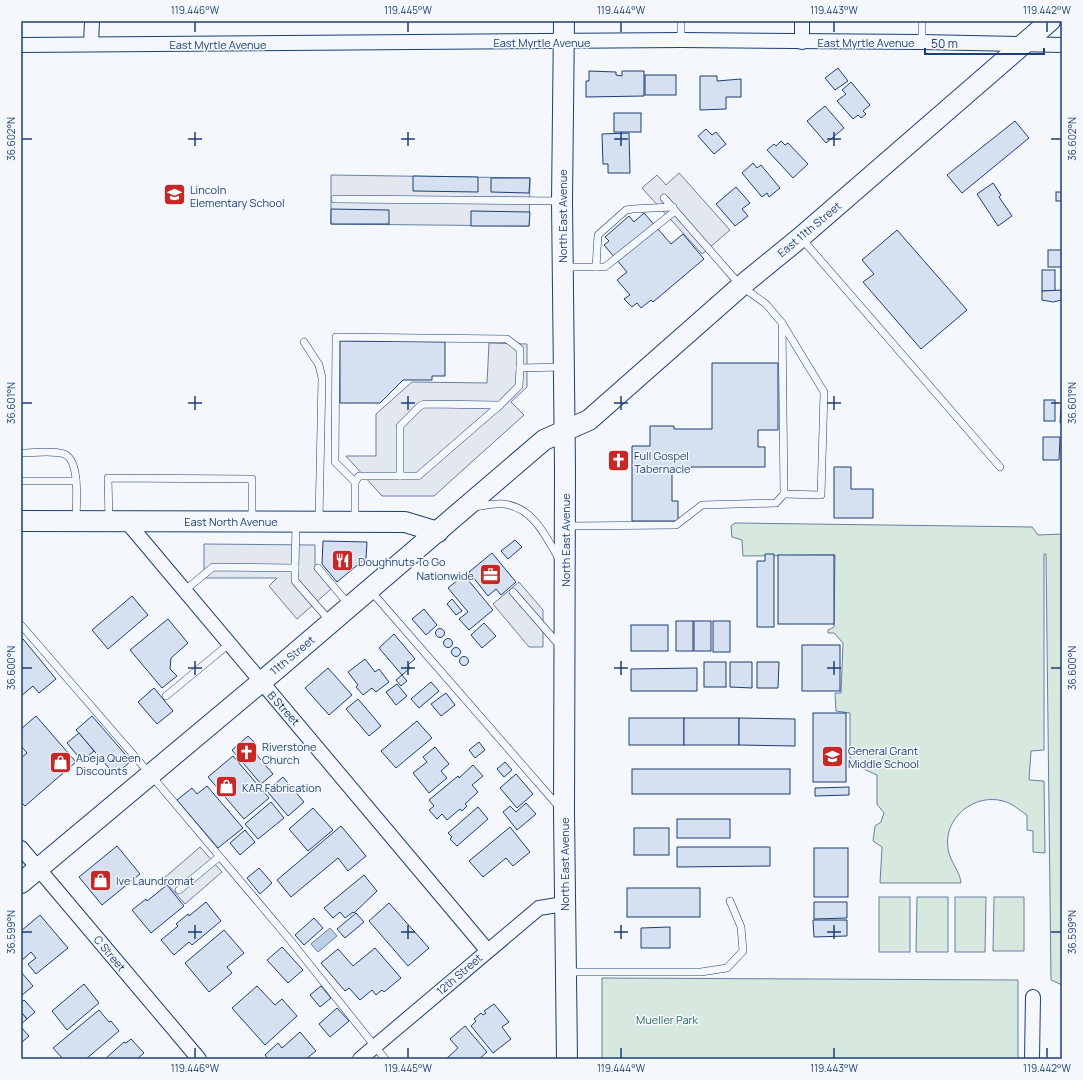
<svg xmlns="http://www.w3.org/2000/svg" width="1083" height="1080" viewBox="0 0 1083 1080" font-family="Manrope,sans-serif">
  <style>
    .green { fill: #d7e8df; stroke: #687fa3 }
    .parking { fill: #e3e8f0; stroke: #687fa3 }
    .water { fill: #bed0e5; stroke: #687fa3 }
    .building { fill: #d5e0f0; stroke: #1d3f73 }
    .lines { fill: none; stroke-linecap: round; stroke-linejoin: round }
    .lane-casing { stroke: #1d3f73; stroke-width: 8 }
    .street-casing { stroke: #1d3f73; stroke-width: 16 }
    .secondary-casing { stroke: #1d3f73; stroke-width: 22 }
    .lane { stroke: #f4f7fb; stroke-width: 7 }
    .street { stroke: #f4f7fb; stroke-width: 14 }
    .secondary { stroke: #f4f7fb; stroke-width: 20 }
    .ticks { fill: none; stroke: #1d3f73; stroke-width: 1.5 }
    .labels { text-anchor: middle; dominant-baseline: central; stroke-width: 3; stroke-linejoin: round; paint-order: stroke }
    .street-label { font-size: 11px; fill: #1d3f73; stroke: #f4f7fb }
    .poi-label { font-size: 11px; fill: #1d3f73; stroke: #f4f7fb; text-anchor: start }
    .park-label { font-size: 11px; fill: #2c6c60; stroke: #f4f7fb }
    .neatline { fill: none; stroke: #1d3f73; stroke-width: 1.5 }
    .ticks-label { font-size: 10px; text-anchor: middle; fill: #1d3f73 }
  </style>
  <rect width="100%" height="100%" fill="#f4f7fb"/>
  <!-- green -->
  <g class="green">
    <path d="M735 523 1032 527 1038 535 1062 534V985L1051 980 1046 554H1044V750L1031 751 1029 780 1044 781 1045 853 1033 852V831L1027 830V815C1019 810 1012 803 1003 801 974 793 943 818 948 849 950 862 960 871 961 883H880L882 847 873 841 875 826 881 822 884 813 877 804V775L850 763V713L836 711 835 693H841L843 643 834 633H828V630L834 627 835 555 743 556 742 540 732 537 731 526Z"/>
    <rect x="879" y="897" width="31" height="55"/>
    <path d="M917 897H948V952H916Z"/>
    <path d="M955 897H986L985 952H955Z"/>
    <path d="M994 897H1024V951H993Z"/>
    <path d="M602 978 1018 980V1059H602Z"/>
  </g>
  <!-- parking -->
  <g class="parking">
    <path d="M679 173 730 230 702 254 642 188 657 175 666 185Z"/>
    <path d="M331 175 530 178 529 226 331 224Z"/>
    <path d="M489 343 527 344V387L511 402 524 415 434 496H382L346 456H376V414L412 382 487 383Z"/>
    <path d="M204 544 315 545V570L331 589 297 619 269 586 277 578H204Z"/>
    <path d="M519 582 543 610V647H529L493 604Z"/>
    <path d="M200 847 222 872 185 904 163 879Z"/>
  </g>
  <!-- water -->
  <path class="water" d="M330 928 337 936 318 952 311 944Z"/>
  <!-- building -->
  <g class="building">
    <path d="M838 68 848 81 835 90 825 78Z"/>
    <path d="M589 71 616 72V75L622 76V71H644V96L586 97V81H589Z"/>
    <rect x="645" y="75" width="31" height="20"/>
    <path d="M700 76H717V81L741 79V97H726V109L700 110Z"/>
    <path d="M851 82 870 105 863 111 866 114 861 118 858 115 853 119 837 101 846 94 842 90Z"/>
    <path d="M825 106 844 128 826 143 807 121Z"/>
    <rect x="614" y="113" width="27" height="19"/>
    <path d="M1015 121 1029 138 962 193 947 175Z"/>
    <path d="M706 129 712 135 716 132 726 144 714 154 698 136Z"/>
    <path d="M629 133 630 173H608V164H603L602 134Z"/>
    <path d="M781 141 785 145 788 143 808 164 793 178 767 150 774 144 776 146Z"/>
    <path d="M753 163 757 168 761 165 780 188 769 197 767 193 762 197 742 173Z"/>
    <path d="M413 176 478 177V192L413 191Z"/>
    <path d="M491 178H530L529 193 491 192Z"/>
    <path d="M993 183 1001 195 999 197 1012 216 998 226 977 194Z"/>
    <path d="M736 187 750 203 742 209 748 216 735 226 716 204Z"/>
    <rect x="1056" y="192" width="6" height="9"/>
    <path d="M331 209 389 210V224H331Z"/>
    <path d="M471 211 530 212 529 226H471Z"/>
    <path d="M644 213 671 244 683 234 704 259 653 302 651 300 641 308 637 303 632 307 624 299 630 295 617 280 627 272 604 245 609 241 605 237 629 216 634 222Z"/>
    <path d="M897 230 967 310 921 349 863 282 874 274 862 260Z"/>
    <rect x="1048" y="250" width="14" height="17"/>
    <rect x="1042" y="270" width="13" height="21"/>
    <path d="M1062 290V300L1053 302 1042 300V291Z"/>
    <path d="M340 341 445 342V376H432V380H403L380 403H340Z"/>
    <path d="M712 363H778V430H758V447H765V467H672V501H678V521H632V446H650V426H674V429H712Z"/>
    <rect x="1044" y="400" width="11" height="21"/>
    <path d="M1061 407H1062V423H1060Z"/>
    <path d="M1043 437H1060L1059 460H1043Z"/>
    <path d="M834 467H851V489H873V518H834Z"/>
    <path d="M515 540 522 547 508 559 501 551Z"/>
    <path d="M323 541 367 542 366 558 337 582 322 564Z"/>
    <path d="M492 553 516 582 501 595 496 589 488 596 469 572Z"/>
    <path d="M765 554H774V627H757V561H765Z"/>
    <rect x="778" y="555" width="56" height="69"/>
    <path d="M464 575 493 610 469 630 459 619 468 612 448 588Z"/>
    <path d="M132 596 148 615 108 649 92 630Z"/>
    <path d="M452 599 462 611 456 615 447 604Z"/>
    <path d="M424 609 437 625 426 635 412 619Z"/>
    <path d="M168 619 188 643 171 658 170 669 177 676 162 688 130 650Z"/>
    <rect x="676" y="621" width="17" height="30"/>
    <rect x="694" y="621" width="17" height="30"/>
    <rect x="713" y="621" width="17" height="31"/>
    <path d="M484 623 496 636 482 648 471 635Z"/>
    <rect x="631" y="625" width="37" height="26"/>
    <circle cx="440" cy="633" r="4.5"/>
    <path d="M394 634 415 659 408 665 410 668 402 675 379 648Z"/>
    <circle cx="448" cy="643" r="4.5"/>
    <path d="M23 639 56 679 39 693 33 686 21 696V641Z"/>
    <rect x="802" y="645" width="38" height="46"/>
    <circle cx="456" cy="652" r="4.5"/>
    <circle cx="464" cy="661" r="4.5"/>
    <path d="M365 659 375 672 379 669 389 682 376 692 372 688 363 695 356 687 358 685 348 672Z"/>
    <rect x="704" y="662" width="22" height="25"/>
    <path d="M730 662H752V688L730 687Z"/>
    <path d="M757 662H779L778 688H757Z"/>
    <path d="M328 668 352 695 329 715 305 688Z"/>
    <path d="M697 668V691H631V669Z"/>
    <path d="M402 675 407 681 401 686 396 680Z"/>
    <path d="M431 682 439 691 419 708 411 699Z"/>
    <path d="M397 684 407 696 396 705 386 692Z"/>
    <path d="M154 688 173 711 157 724 138 702Z"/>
    <path d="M446 693 455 705 441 716 431 704Z"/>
    <path d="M358 699 381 726 369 736 346 709Z"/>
    <rect x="813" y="713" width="33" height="69"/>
    <path d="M36 716 76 762 25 806 21 802V758L27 753 21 746V729Z"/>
    <path d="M92 716 131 761 115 775 76 730Z"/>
    <rect x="629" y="718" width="55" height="27"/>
    <rect x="684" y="718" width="55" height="27"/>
    <path d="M739 718 795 719V746L739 745Z"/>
    <path d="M417 721 432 738 396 768 381 751Z"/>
    <path d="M79 733 94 751 82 761 67 743Z"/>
    <path d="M248 736 255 743 250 747 273 774 261 784 232 750Z"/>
    <path d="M479 742 485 750 475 758 469 750Z"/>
    <path d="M435 747 449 764 441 771 447 778 429 793 413 773 427 762 423 757Z"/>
    <path d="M233 756 269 798 244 819 208 777Z"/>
    <path d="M505 762 512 770 504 777 497 769Z"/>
    <path d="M473 765 483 776 472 785 478 792 465 804 467 806 462 811 460 809 447 820 442 814 437 819 429 810 434 806 429 800 458 776 459 778Z"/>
    <rect x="632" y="769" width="158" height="25"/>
    <path d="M516 774 533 794 517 808 500 788Z"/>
    <path d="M283 777 304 802 288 816 267 791Z"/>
    <path d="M207 786 243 828 218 848 177 800 192 788 197 794Z"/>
    <path d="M849 787V795L815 796V788Z"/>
    <path d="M271 802 284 818 258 839 245 824Z"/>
    <path d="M526 803 536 814 517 830 503 812 510 806 516 812Z"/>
    <path d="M478 807 488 819 457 846 450 839 452 837 448 833Z"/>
    <path d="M313 808 333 830 308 851 289 829Z"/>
    <rect x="677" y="819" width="53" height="19"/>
    <path d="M341 826 366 856 348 871 338 858 291 897 277 880Z"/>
    <path d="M510 827 530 852 513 866 506 858 483 877 469 861Z"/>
    <rect x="634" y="828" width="35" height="27"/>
    <path d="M245 830 255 842 240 855 230 843Z"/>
    <path d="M117 846 140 874 102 905 79 877Z"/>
    <path d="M677 847H770V866L677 867Z"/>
    <rect x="814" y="848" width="34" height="49"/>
    <path d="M259 868 272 883 260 894 247 878Z"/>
    <path d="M364 875 377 891 354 913 353 912 345 918 340 912 333 918 324 908Z"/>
    <path d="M167 885 184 906 151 933 132 910 146 899 147 901Z"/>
    <rect x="627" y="888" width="73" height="29"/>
    <path d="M206 902 221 921 192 945 189 942 174 955 161 940 178 926 176 924 188 914 189 916Z"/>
    <path d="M814 902H847V918L814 919Z"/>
    <path d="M389 903 429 948 408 966 369 921Z"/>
    <path d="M356 913 364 922 345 938 337 929Z"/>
    <path d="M40 915 68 948 36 974 28 964 36 958 31 952 21 961V931Z"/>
    <path d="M314 918 323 928 304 945 295 935Z"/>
    <path d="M813 920H847V936L814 937Z"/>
    <path d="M670 927V948H641V928Z"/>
    <path d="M224 930 244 953 227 967 232 973 209 992 185 963Z"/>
    <path d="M282 947 303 970 288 983 267 960Z"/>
    <path d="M375 948 401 978 384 992 382 990 376 995 372 990 360 1000 349 988 345 991 321 963 338 949 353 966Z"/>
    <path d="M21 972 33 986 21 996Z"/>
    <path d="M84 984 99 1003 67 1030 52 1011Z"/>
    <path d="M257 986 275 1005 282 999 297 1016 265 1045 232 1008Z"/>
    <path d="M321 986 331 998 320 1007 310 995Z"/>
    <path d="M24 1000 35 1012 27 1019 21 1012V1003Z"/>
    <path d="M494 1004 509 1022 502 1027 511 1039 493 1053 471 1026 476 1021 474 1019 481 1013 483 1015 486 1013 484 1011Z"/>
    <path d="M337 1008 349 1021 330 1037 319 1024Z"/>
    <path d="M99 1010 109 1022 111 1021 119 1031 86 1059H63L53 1048Z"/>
    <path d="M21 1012 27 1019 21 1024Z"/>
    <path d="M465 1026 487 1052 479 1059H446L458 1048 450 1039Z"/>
    <path d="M21 1027 29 1036 21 1043Z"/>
    <path d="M300 1032 316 1051 306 1059H268L265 1055 278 1043 282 1048Z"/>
    <path d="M131 1039 144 1053 137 1059H105L124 1042 126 1043Z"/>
  </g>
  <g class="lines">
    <defs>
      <g id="lane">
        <path d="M922 21V42"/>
        <path d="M681 40V21"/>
        <path d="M664 198 741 286 766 304 782 323 824 392 821 495 784 494"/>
        <path d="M335 199 562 201"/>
        <path d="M802 239 1000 467"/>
        <path d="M563 267H605L675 211"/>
        <path d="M596 267 598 235 626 210 632 209 673 207"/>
        <path d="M304 342 319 365 322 378 319 520"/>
        <path d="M21 453C34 453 52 450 64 454 81 460 76 505 76 521"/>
        <path d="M400 476V426L420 406 424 404 500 405"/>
        <path d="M21 481H76"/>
        <path d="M355 482 335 462 336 337 507 339 520 349V368"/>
        <path d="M474 507C483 506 495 503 504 504 534 508 546 537 559 559"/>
        <path d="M109 520 108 478 252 479V520"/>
        <path d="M355 520V482L359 476H418L500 405 519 386 520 368 562 367"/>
        <path d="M566 526 676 525 702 505 776 503 784 494 782 323"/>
        <path d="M295 568V581L330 621"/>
        <path d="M318 568 350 606"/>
        <path d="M370 590 560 808"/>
        <path d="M184 591 213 567 295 568 296 524"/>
        <path d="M513 592 560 646"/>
        <path d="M21 625 150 774 290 940 385 1059"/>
        <path d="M166 696 229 644"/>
        <path d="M179 890 219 857"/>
        <path d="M568 972H701L727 968 743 951 741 927 730 901"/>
      </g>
      <g id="street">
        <path d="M802 42V21"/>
        <path d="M91 44 92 21"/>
        <path d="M21 45 681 40 922 42 1062 45"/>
        <path d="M127 522 487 950"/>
        <path d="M21 848 199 1059"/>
        <path d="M360 1059 539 908 564 904"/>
        <path d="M1032 1059 1033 997"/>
      </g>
      <g id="secondary">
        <path d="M564 21 562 201 565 469 564 812 567 1059"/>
        <path d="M21 521 405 522 438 532"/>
        <path d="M21 883 279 667 544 440 589 420 741 286 801 237 1050 21"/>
      </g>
    </defs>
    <!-- lane casing -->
    <use href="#lane" class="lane-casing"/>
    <!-- street casing -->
    <use href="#street" class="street-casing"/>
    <!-- secondary casing -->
    <use href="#secondary" class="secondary-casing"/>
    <!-- lane -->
    <use href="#lane" class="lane"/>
    <!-- street -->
    <use href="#street" class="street"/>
    <!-- secondary -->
    <use href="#secondary" class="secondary"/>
  </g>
  <!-- ticks -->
  <path class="ticks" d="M195 22V32M408 22V32M621 22V32M834 22V32M1047 22V32M195 132V146M408 132V146M621 132V146M834 132V146M22 139H32M188 139H202M401 139H415M614 139H628M827 139H841M1051 139H1061M195 396V410M408 396V410M621 396V410M834 396V410M22 403H32M188 403H202M401 403H415M614 403H628M827 403H841M1051 403H1061M195 661V675M408 661V675M621 661V675M834 661V675M22 668H32M188 668H202M401 668H415M614 668H628M827 668H841M1051 668H1061M195 925V939M408 925V939M621 925V939M834 925V939M22 932H32M188 932H202M401 932H415M614 932H628M827 932H841M1051 932H1061M195 1048V1058M408 1048V1058M621 1048V1058M834 1048V1058M1047 1048V1058"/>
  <!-- icons -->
  <defs>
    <symbol id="school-square" viewBox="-11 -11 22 22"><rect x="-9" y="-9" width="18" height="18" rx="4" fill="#c62828" stroke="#f4f7fb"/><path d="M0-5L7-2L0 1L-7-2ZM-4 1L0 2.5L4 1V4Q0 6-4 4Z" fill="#fff"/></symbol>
    <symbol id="church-square" viewBox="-11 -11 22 22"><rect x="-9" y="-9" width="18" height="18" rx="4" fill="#c62828" stroke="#f4f7fb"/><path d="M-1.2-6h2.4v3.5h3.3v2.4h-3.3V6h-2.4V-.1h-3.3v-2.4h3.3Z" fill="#fff"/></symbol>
    <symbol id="restaurant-square" viewBox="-11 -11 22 22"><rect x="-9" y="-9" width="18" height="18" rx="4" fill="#c62828" stroke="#f4f7fb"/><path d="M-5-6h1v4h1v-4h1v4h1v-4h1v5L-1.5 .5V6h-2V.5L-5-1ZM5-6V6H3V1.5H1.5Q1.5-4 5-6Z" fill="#fff"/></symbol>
    <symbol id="office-square" viewBox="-11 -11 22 22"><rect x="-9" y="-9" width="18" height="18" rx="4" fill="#c62828" stroke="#f4f7fb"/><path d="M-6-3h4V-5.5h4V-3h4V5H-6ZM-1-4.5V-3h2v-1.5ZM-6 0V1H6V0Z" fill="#fff"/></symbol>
    <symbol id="shop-square" viewBox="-11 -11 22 22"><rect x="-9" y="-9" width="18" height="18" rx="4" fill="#c62828" stroke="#f4f7fb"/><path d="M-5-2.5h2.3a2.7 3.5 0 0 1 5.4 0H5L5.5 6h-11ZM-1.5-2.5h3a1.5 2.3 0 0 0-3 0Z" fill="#fff"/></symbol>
  </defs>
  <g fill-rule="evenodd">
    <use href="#school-square" x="162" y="182" width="25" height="25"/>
    <use href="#church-square" x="606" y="448" width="25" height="25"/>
    <use href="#restaurant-square" x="330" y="548" width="25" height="25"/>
    <use href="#office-square" x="478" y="562" width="25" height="25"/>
    <use href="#church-square" x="234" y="740" width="25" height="25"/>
    <use href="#school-square" x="820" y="744" width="25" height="25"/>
    <use href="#shop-square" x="48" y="750" width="25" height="25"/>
    <use href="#shop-square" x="214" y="774" width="25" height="25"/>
    <use href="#shop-square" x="88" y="868" width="25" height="25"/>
  </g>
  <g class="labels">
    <!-- street labels -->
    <g class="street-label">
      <text x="542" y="42">East Myrtle Avenue</text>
      <text x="866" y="42">East Myrtle Avenue</text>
      <text x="218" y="44">East Myrtle Avenue</text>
      <text transform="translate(562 216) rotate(-90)">North East Avenue</text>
      <text transform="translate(809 229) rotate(-40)">East 11th Street</text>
      <text x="231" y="521">East North Avenue</text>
      <text transform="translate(565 540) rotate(-90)">North East Avenue</text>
      <text transform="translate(292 655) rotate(-40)">11th Street</text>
      <text transform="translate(284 708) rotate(48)">B Street</text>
      <text transform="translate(564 864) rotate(-90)">North East Avenue</text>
      <text transform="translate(110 953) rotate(50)">C Street</text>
      <text transform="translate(459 974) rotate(-41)">12th Street</text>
    </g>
    <!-- poi labels -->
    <g class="poi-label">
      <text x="190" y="189">Lincoln<tspan x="190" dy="13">Elementary School</tspan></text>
      <text x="634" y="455">Full Gospel<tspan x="634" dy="13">Tabernacle</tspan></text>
      <text x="358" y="561">Doughnuts To Go</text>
      <text x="474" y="575" text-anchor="end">Nationwide</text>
      <text x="262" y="746">Riverstone<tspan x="262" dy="13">Church</tspan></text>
      <text x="848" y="750">General Grant<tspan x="848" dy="13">Middle School</tspan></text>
      <text x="76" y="757">Abeja Queen<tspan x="76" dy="13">Discounts</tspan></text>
      <text x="242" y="787">KAR Fabrication</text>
      <text x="116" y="880">Ive Laundromat</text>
    </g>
    <!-- park labels -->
    <g class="park-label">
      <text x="667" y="1019">Mueller Park</text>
    </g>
  </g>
  <!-- border -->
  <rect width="1083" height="1080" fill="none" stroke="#f4f7fb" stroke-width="44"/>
  <!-- scale -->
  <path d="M925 48v6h119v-6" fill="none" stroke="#1d3f73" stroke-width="2"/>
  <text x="931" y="48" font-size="12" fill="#1d3f73" stroke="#f4f7fb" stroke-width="3" paint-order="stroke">50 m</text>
  <rect x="22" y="22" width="1039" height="1036" class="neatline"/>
  <g class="ticks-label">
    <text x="195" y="14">119.446°W</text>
    <text x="408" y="14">119.445°W</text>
    <text x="621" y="14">119.444°W</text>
    <text x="834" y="14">119.443°W</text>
    <text x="1047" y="14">119.442°W</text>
    <text transform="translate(11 139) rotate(-90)" y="4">36.602°N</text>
    <text transform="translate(1072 139) rotate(-90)" y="4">36.602°N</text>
    <text transform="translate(11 403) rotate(-90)" y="4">36.601°N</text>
    <text transform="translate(1072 403) rotate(-90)" y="4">36.601°N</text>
    <text transform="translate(11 668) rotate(-90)" y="4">36.600°N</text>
    <text transform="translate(1072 668) rotate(-90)" y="4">36.600°N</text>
    <text transform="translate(11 932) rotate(-90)" y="4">36.599°N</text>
    <text transform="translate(1072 932) rotate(-90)" y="4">36.599°N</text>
    <text x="195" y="1072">119.446°W</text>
    <text x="408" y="1072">119.445°W</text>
    <text x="621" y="1072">119.444°W</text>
    <text x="834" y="1072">119.443°W</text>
    <text x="1047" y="1072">119.442°W</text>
  </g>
</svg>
